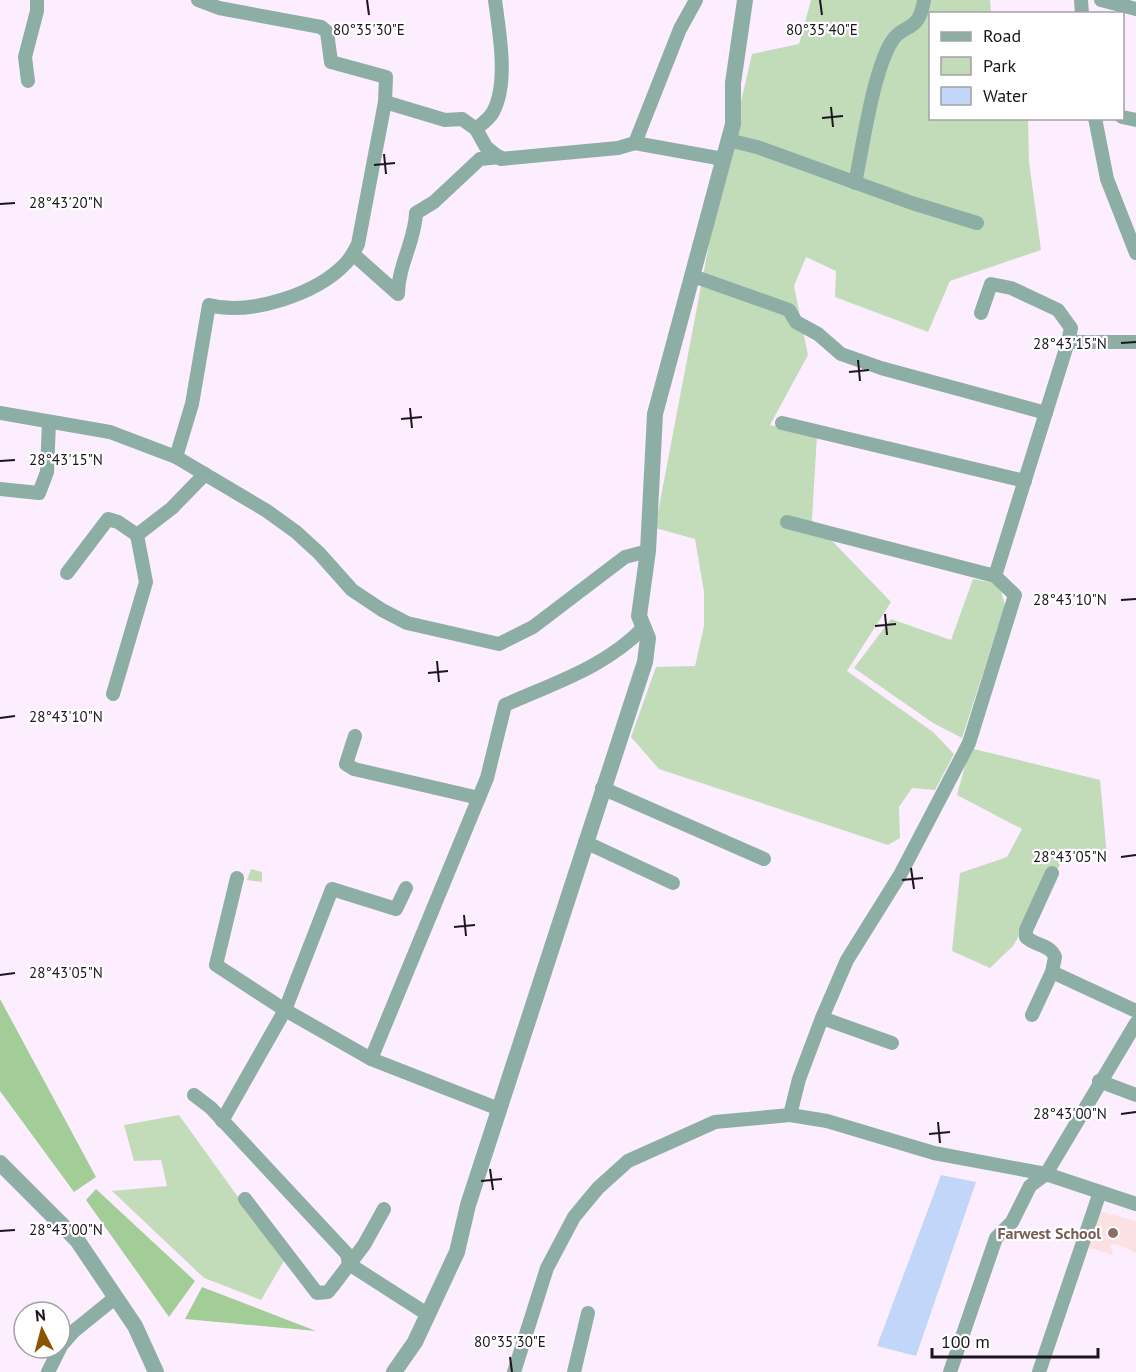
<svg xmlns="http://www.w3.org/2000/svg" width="1136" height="1372" viewBox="0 0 1136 1372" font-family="'PT Sans',sans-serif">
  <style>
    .education { fill: #fce1e3 }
    .green { fill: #c2dcb9 }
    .forest { fill: #a3cd96 }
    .water { fill: #c1d6f8 }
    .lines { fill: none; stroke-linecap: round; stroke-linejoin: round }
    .minor { stroke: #8daea4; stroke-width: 14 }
    .tertiary { stroke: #8daea4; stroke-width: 16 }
    .ticks { fill: none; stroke: #1c141e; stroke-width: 2 }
    .education-dot { fill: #8d6e63; stroke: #fff; stroke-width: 2 }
    .labels { text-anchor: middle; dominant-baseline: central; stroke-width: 4.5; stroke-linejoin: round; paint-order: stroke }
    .education-label { font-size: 16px; font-weight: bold; fill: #785e54; stroke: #fff; text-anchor: end }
    .ticks-label { font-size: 15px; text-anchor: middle; fill: #1c141e; stroke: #fff; stroke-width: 4.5; stroke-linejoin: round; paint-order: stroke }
  </style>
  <rect width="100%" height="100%" fill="#fceefe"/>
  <!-- education -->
  <path class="education" d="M1098 1211 1136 1221V1253L1117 1244 1110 1245 1114 1255 1085 1247Z"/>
  <!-- green -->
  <g class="green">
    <path d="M811 0H990L991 13 930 14V118L1028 119 1029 162 1041 250 950 281 928 332 835 297 836 271 806 257 794 286 808 355 770 425 817 435 812 520 891 602 847 671 933 732 954 754 935 790 912 788 899 807 900 838 888 845 659 769 631 737 656 667 695 666 704 626V592L695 539 655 528 713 223 752 54 799 44Z"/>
    <path d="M973 579 999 584 1005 605 962 738 933 723 854 668 891 619 951 640Z"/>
    <path d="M970 748 1100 780 1107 856 1069 849 1013 946 990 968 952 951 960 873 1007 857 1022 829 957 795Z"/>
    <path d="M251 869 262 872V882L247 880Z"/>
    <path d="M179 1115 284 1261 261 1300 204 1278 112 1191 167 1186 161 1160 134 1161 124 1125Z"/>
  </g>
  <!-- forest -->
  <g class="forest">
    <path d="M0 999 96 1177 74 1192 0 1091Z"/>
    <path d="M96 1189 195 1281 169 1317 86 1200Z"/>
    <path d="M202 1287 316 1331 185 1319Z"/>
  </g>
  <!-- water -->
  <path class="water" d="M941 1175 976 1182 916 1356 877 1346Z"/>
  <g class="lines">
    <!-- minor -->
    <g class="minor">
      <path d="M198 0 219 8 321 27 327 32 331 62 386 77 385 102 445 120 462 119 476 129 486 147 501 159 618 148 635 143 723 159"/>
      <path d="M1081 0 1082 14"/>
      <path d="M1101 0 1136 9"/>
      <path d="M28 81 25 57 37 11V0"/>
      <path d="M1122 117 1136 120"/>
      <path d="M1095 118 1107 179 1136 253"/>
      <path d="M476 129C482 124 490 118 493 112 509 83 499 31 495 0"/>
      <path d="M728 140 757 147 912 203 977 223"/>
      <path d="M635 143 680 29 696 0"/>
      <path d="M855 183C863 146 873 71 892 41 903 23 919 34 924 0"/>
      <path d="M353 254 398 294C398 266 415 241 416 213L434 202 480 159 500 157"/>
      <path d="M693 276 789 310 796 322 818 334 841 354 881 368 1046 413"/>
      <path d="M981 313 991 284 1011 288 1058 310 1071 328 1068 342"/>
      <path d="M0 413 110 432 176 457 267 511 296 532 319 553 352 590 382 610 407 623 499 644 533 627 625 557 648 551"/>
      <path d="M782 423 1025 481"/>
      <path d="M176 457 192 404 209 305C250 316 317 294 346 263 351 258 355 250 358 244L385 102"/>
      <path d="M0 489 39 493 47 472 49 422"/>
      <path d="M787 522 995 576"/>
      <path d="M67 573 108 519 118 522 137 535"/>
      <path d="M113 694 146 582 137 535 172 508 205 474"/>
      <path d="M355 736 346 764 354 769 479 798"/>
      <path d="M602 788 764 859"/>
      <path d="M585 842 673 883"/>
      <path d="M237 878 216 965 285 1010 371 1059"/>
      <path d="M1052 972 1136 1011"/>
      <path d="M1032 1015 1052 972 1055 957C1050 944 1035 946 1026 937V930L1052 873"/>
      <path d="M822 1018 892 1043"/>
      <path d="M1099 1081 1136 1095"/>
      <path d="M194 1095 211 1108 347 1254 349 1264 427 1314"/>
      <path d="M499 1109 371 1059 487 778 505 705C554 683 606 667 644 627"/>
      <path d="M790 1115 799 1079 822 1018 847 960 900 875 969 743 1015 595 995 576 1068 342H1136"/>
      <path d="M222 1121 285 1010 332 889 396 909 406 888"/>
      <path d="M245 1199 317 1293 328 1292 332 1287 364 1245 384 1209"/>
      <path d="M60 1347 74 1331 116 1297"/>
      <path d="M48 1372 60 1348"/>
      <path d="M514 1372 547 1268 574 1217 598 1188 628 1161 715 1122 790 1115 827 1121 934 1153 1046 1174 1136 1204"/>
      <path d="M574 1372 588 1313"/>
      <path d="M950 1372 996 1238 1012 1222 1030 1186 1046 1174 1136 1023"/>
      <path d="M1039 1372 1100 1192"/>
    </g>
    <!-- tertiary -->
    <g class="tertiary">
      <path d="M0 1163 77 1240 135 1326 156 1372"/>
      <path d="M394 1372 415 1342 457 1252 468 1205 645 662 648 638 639 616 648 551 655 414 733 124V83L745 0"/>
    </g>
  </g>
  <!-- ticks -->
  <path class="ticks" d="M367 0 369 15M820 0 822 15M831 107 833 127M822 118 843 116M384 154 386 174M374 165 395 163M0 204 15 203M1121 343 1136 342M858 360 860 381M849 372 869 370M410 408 412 428M401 419 422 417M0 461 15 460M1121 600 1136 599M885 614 887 635M875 626 896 624M437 661 439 682M428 673 448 671M0 718 15 716M1121 857 1136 855M911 868 914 889M902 880 923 878M464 915 466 936M454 927 475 925M0 975 15 973M1121 1114 1136 1112M938 1122 940 1143M929 1134 950 1132M490 1169 493 1190M481 1181 502 1179M0 1231 15 1230M510 1357 512 1372"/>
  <!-- markers -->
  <circle class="education-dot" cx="1113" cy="1233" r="6"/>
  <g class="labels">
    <!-- education labels -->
    <g class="education-label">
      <text x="1101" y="1233">Farwest School</text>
    </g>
  </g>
  <g class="ticks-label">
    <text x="369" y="35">80°35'30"E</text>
    <text x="822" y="35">80°35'40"E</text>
    <text x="66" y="208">28°43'20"N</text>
    <text x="1070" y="349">28°43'15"N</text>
    <text x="66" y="465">28°43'15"N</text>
    <text x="1070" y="605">28°43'10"N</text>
    <text x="66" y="722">28°43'10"N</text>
    <text x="1070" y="862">28°43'05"N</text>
    <text x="66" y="978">28°43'05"N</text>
    <text x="1070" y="1119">28°43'00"N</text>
    <text x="66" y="1235">28°43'00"N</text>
    <text x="510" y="1347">80°35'30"E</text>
  </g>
  <!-- legend -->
  <rect x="929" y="12" width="195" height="108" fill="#ffffff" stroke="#a4a1a5" stroke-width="1.5"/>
  <rect x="941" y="32" width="30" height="9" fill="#8daea4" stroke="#a4a1a5" stroke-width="1.5"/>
  <text x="983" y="42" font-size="18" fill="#1c141e">Road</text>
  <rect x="941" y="57" width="30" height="18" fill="#c2dcb9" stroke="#a4a1a5" stroke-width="1.5"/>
  <text x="983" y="72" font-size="18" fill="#1c141e">Park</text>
  <rect x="941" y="87" width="30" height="18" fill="#c1d6f8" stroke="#a4a1a5" stroke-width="1.5"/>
  <text x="983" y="102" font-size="18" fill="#1c141e">Water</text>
  <!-- north arrow -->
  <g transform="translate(42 1330) rotate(354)"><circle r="28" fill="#ffffff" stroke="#a4a1a5" stroke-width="1.5"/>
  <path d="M0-4.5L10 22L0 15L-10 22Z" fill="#8a5502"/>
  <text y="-9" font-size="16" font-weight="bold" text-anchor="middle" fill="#1c141e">N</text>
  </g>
  <!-- scale -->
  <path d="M932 1348v9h166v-9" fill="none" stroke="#1c141e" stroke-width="3"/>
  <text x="941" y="1348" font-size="18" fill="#1c141e" stroke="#ffffff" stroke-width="4.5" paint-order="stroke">100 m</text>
</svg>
